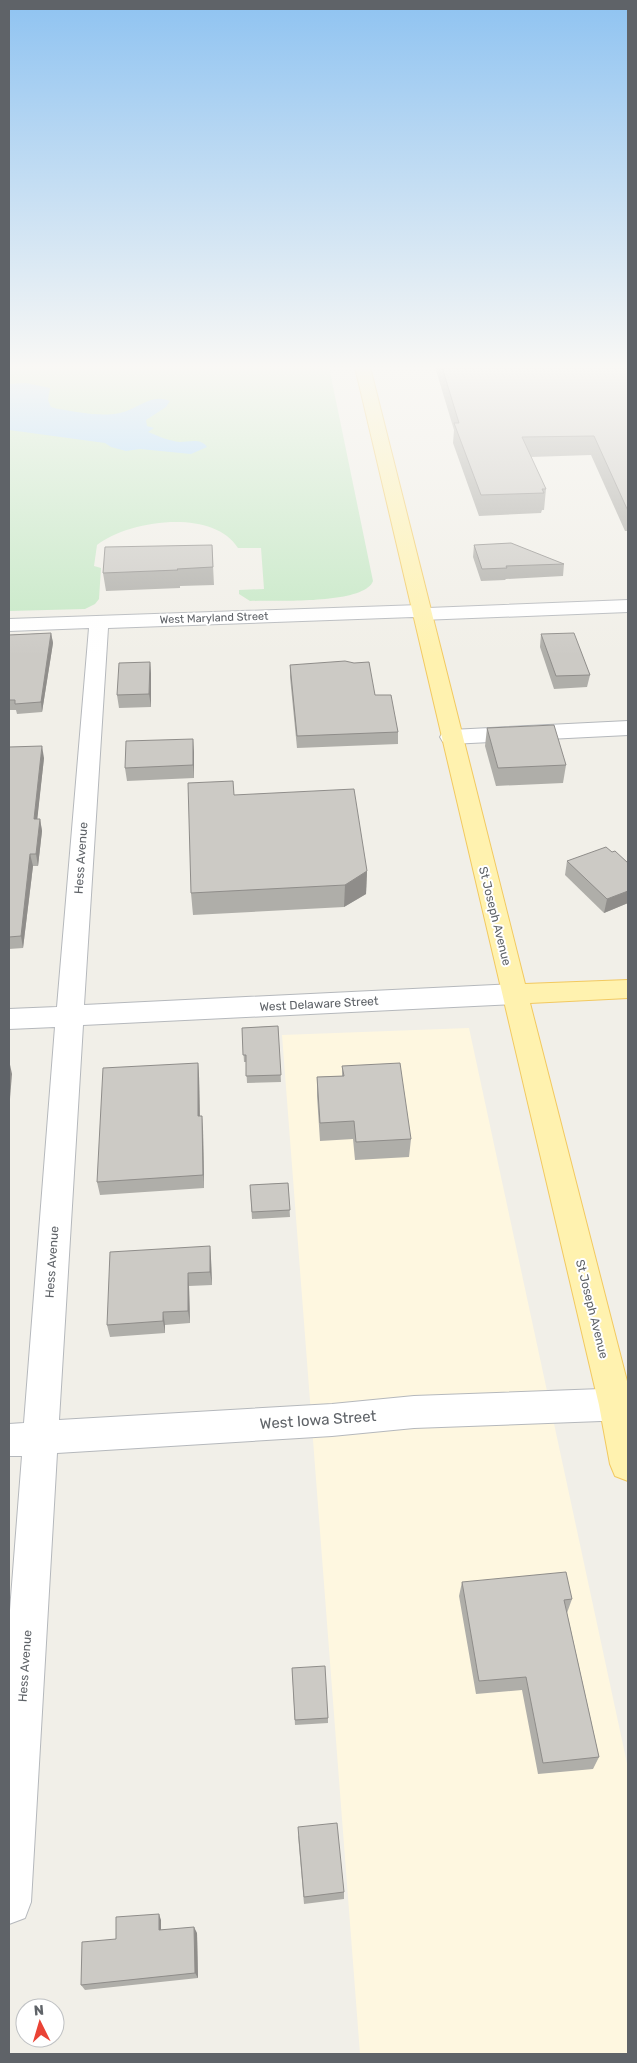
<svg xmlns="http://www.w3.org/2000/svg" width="637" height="2063" viewBox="0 0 637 2063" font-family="Rubik,sans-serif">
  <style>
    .commercial { fill: #fef7e0 }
    .green { fill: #c5e8c5 }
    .water { fill: #aadaff }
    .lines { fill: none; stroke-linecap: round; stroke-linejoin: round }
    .minor-casing { stroke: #b5b8bc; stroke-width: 2 }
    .major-casing { stroke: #f2c960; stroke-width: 2 }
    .minor { fill: #fff; fill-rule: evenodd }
    .major { fill: #fff2af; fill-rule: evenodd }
    .wall { fill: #afaea9 }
    .shaded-wall { fill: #8f8d8a }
    .building { fill: #cccac5; stroke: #8f8d8a }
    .labels { text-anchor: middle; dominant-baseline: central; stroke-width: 4; stroke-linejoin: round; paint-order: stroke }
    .far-street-label { font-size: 11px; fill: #5f6368; stroke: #fff }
    .street-label { font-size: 12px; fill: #5f6368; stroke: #fff }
    .near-street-label { font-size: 15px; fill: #5f6368; stroke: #fff }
  </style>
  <rect width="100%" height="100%" fill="#f1efe8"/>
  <!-- commercial -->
  <path class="commercial" d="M469 1028 628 1768V2054H360L282 1035Z"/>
  <!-- green -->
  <path class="green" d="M9 367H329L373 581C364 605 275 600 250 601L239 594V590L264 589 261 548H238C213 508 129 520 97 545L94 566 101 568 99 599 95 604 85 609 9 611Z"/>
  <!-- water -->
  <path class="water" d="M26 383 50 388 48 400 51 407 58 409C78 412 99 417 120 413 138 409 151 393 170 401L166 407 146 420 147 426 154 428 148 432C158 436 169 441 180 442 189 442 201 438 207 447L191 454 140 449 126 451 111 447 105 443 9 430V384Z"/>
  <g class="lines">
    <defs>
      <g id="minor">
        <path d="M628 600V612L421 620 413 617 108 628 84 1005 514 984 523 987 527 994 523 1001 514 1004 83 1025 59 1420 332 1404 414 1396 628 1388V1420L414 1428 332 1436 57 1453 31 1902 25 1918 9 1924V1623L22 1456H9V1424L24 1423 55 1027 9 1029V1009L57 1007 89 628 9 631V619L420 605 428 608Z"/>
        <path d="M628 721V735L451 744 443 742 440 737 443 732 451 730Z"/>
      </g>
      <path id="major" d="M355 367H370L525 984 628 980V998L530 1003 628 1385V1481L615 1476 610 1464 599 1405Z"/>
    </defs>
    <!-- minor casing -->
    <use href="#minor" class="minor-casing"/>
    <!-- major casing -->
    <use href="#major" class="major-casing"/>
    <!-- minor -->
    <use href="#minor" class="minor"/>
    <!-- major -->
    <use href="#major" class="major"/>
  </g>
  <!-- wall -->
  <g class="wall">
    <path d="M435 367H627L628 369V531H625L591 455 531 457 546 489 544 510H542L541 513 479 516 453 443 454 430Z"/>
    <path d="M212 545 214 585 180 586V588L106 591 103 573Z"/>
    <path d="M474 545 564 564 563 576 506 579 505 580 481 581 473 557Z"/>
    <path d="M51 633 53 643 42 712 17 714 16 710H9V635Z"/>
    <path d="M541 634 590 675 587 687 554 689 540 647Z"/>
    <path d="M150 662 151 674V707L119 708 117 695Z"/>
    <path d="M290 665 375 695 398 732V744L297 748 290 677Z"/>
    <path d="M487 728 566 765 563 783 496 786 485 746Z"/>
    <path d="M9 747 44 758 37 819H40L42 831 38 866H33L23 948 9 949Z"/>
    <path d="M194 752V778L127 781 125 768Z"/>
    <path d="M234 795 367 871 366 894 344 907 193 915 191 893Z"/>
    <path d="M612 852 628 863V903L604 913 565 875 567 861Z"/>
    <path d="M278 1026 281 1082 247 1083 246 1062H244L242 1028Z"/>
    <path d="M198 1063 199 1076 200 1116 203 1129 204 1188 100 1195 97 1182Z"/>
    <path d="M342 1066 411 1139 409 1157 355 1160 353 1139 320 1141 317 1096V1077L342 1076Z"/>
    <path d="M288 1183 290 1217 252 1219 250 1185Z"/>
    <path d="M210 1246 211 1259 212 1285 189 1286 190 1323 165 1325V1333L110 1337 107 1325Z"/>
    <path d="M462 1582 572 1599 567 1613 599 1757 593 1769 538 1774 522 1690 476 1694 459 1596Z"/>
    <path d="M292 1668 328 1718V1723L295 1725Z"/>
    <path d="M298 1835 344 1892V1899L304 1904Z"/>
    <path d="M161 1920V1930L197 1933 198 1978 85 1990 81 1985 116 1939Z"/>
  </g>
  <!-- shaded-wall -->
  <g class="shaded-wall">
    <path d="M51 633 53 643 42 712 41 702Z"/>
    <path d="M150 662 151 674V707L149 694Z"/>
    <path d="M193 739 194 752V778L193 765Z"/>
    <path d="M42 746 44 758 36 831 34 819Z"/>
    <path d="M40 819 42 831 38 866 36 854Z"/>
    <path d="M30 854 33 866 23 948 21 936Z"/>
    <path d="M367 871 366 894 344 907 345 885Z"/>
    <path d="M628 891V903L604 913 607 899Z"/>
    <path d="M9 1060 12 1074 9 1111Z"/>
    <path d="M198 1063 199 1076 200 1129 198 1116Z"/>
    <path d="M202 1116 203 1129 204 1188 203 1175Z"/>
    <path d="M210 1246 211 1259 212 1285 210 1272Z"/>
    <path d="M188 1273 189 1286 190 1323 188 1311Z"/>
    <path d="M163 1312 165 1325V1333L163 1321Z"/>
    <path d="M159 1914 161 1920V1937L159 1930Z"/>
    <path d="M194 1927 197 1933 198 1978 195 1973Z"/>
  </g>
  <!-- building -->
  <g class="building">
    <path d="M442 367H627L628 369V511L594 436 522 437 546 489H542L544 493 481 495 454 423H459Z"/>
    <path d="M511 543 564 564 506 566 507 568 482 569 474 545Z"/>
    <path d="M212 545 213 567 177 569 178 570 103 573 105 547Z"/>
    <path d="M51 633 41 702 15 704V700H9V635Z"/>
    <path d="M574 633 590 675 556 676 541 634Z"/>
    <path d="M345 661 354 663 369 662 375 695H391L398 732 297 736 290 665Z"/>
    <path d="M150 662 149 694 117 695 119 663Z"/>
    <path d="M554 725 566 765 498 768 487 728Z"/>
    <path d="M193 739V765L125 768 126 741Z"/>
    <path d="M42 746 34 819H40L36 854H30L21 936 9 937V747Z"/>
    <path d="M233 781 234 795 354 789 367 871 345 885 191 893 188 783Z"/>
    <path d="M606 847 612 852 615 851 628 863V891L607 899 567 861Z"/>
    <path d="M278 1026 281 1075 246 1076V1055H243L242 1028Z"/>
    <path d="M198 1063V1116H202L203 1175 97 1182 103 1068Z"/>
    <path d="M400 1063 411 1139 356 1142 354 1121 320 1123 317 1077 344 1076 342 1066Z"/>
    <path d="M288 1183 290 1210 252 1212 250 1185Z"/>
    <path d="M210 1246V1272L188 1273V1311L163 1312V1321L107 1325 110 1252Z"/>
    <path d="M566 1572 572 1599 564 1600 599 1757 543 1763 526 1677 479 1681 462 1582Z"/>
    <path d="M325 1666 328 1718 295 1720 292 1668Z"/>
    <path d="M337 1823 344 1892 304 1897 298 1827Z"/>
    <path d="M159 1914V1930L194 1927 195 1973 81 1985 82 1942 116 1939V1917Z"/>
  </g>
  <!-- sky -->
  <linearGradient id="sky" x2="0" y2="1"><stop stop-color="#8fc3f1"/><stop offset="0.56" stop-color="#f9f8f5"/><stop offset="1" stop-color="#f9f8f5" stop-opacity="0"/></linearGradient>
  <rect width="637" height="656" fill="url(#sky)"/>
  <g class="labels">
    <!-- far-street labels -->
    <g class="far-street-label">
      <text transform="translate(214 618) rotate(-2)">West Maryland Street</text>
    </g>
    <!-- street labels -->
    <g class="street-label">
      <text transform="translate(81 858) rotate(-86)">Hess Avenue</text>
      <text transform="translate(495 916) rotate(76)">St Joseph Avenue</text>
      <text transform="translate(319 1004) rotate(-3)">West Delaware Street</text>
      <text transform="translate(52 1262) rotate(-86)">Hess Avenue</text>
      <text transform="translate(592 1309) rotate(76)">St Joseph Avenue</text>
      <text transform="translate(25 1666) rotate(-86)">Hess Avenue</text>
    </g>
    <!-- near-street labels -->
    <g class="near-street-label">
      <text transform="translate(318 1420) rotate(-4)">West Iowa Street</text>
    </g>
  </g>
  <!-- border -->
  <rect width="637" height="2063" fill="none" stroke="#5f6368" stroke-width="20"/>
  <!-- north arrow -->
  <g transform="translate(40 2023) rotate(355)"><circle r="24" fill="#ffffff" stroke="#bfc1c3"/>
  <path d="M0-4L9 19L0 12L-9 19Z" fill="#ea4335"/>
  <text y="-8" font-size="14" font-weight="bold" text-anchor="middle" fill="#5f6368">N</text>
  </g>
</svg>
